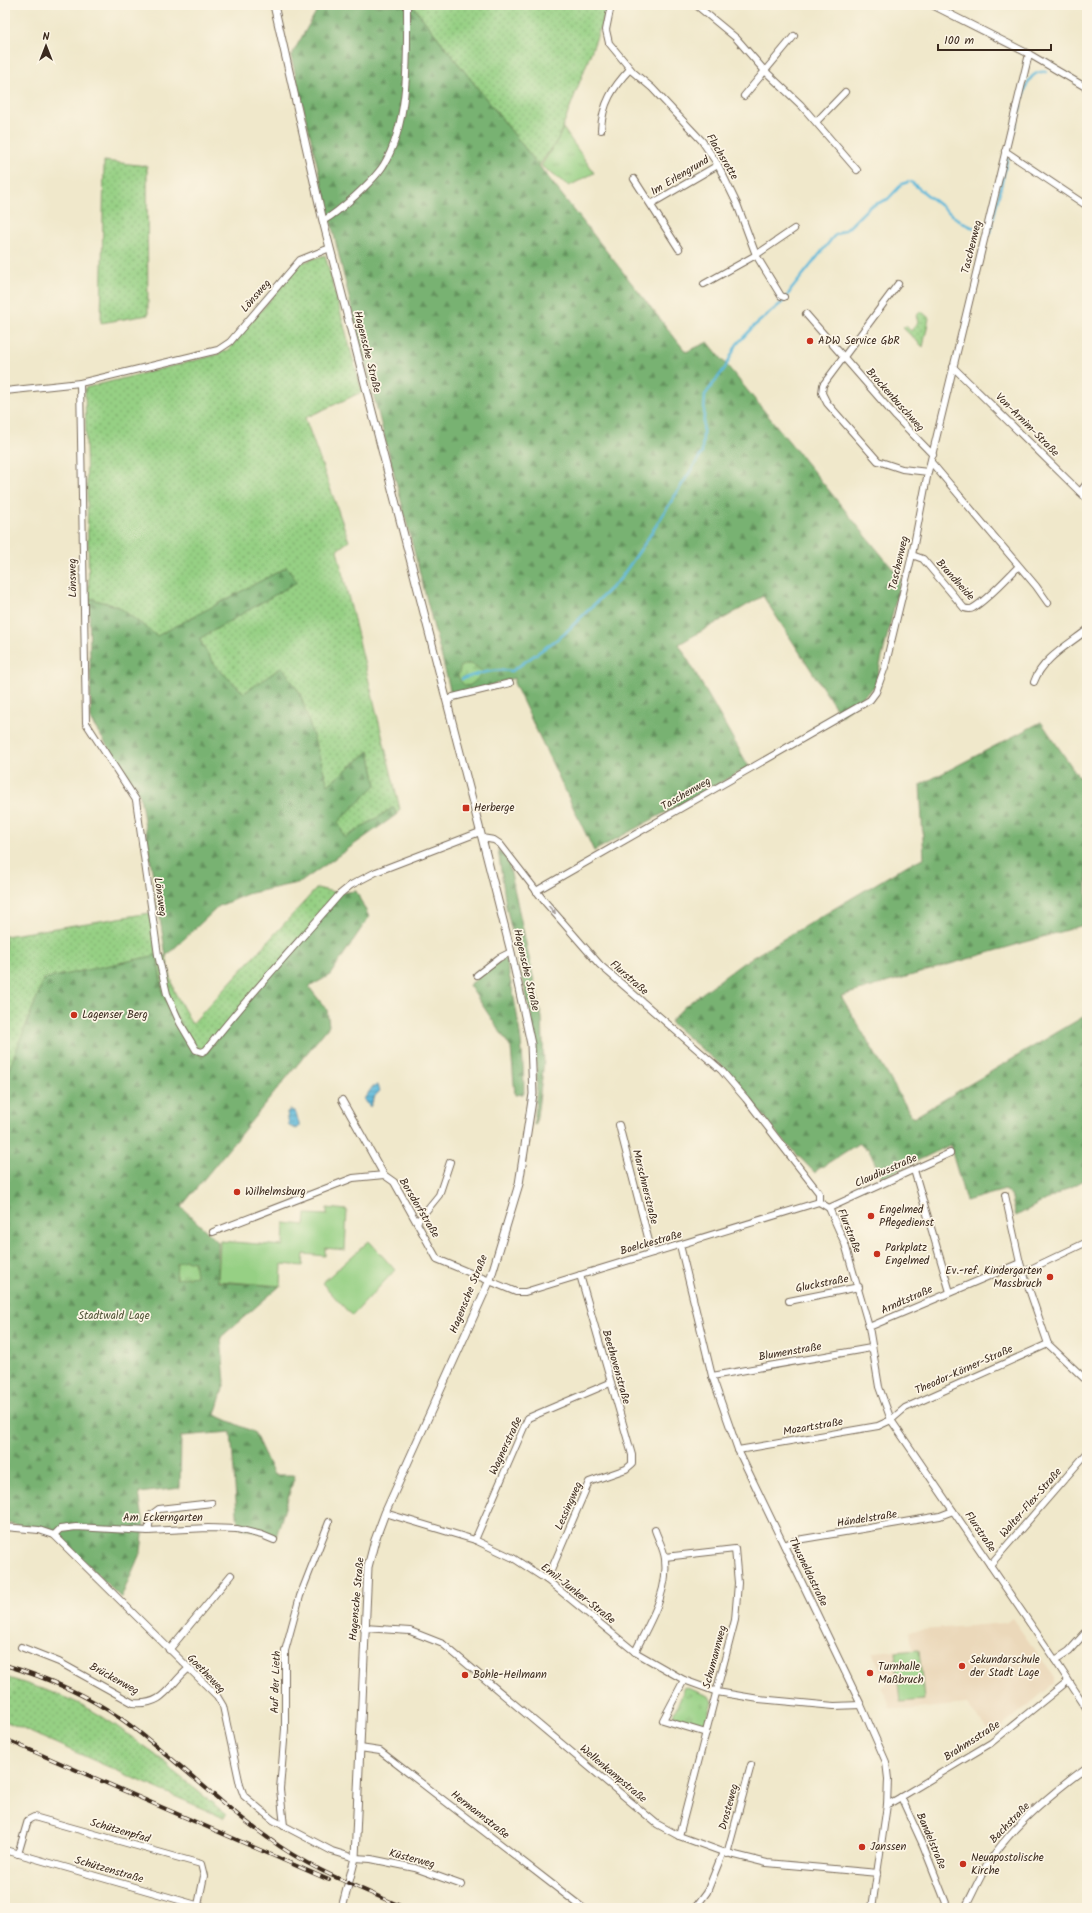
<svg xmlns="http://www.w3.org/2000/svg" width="1092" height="1913" viewBox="0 0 1092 1913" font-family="Kalam,sans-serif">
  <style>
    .built { fill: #ebd8ba }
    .grass { fill: url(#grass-dots); stroke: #687d51 }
    .forest { fill: url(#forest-firs); stroke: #5a6e48 }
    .wetland { fill: url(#wetland-marsh); stroke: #687d51 }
    .park { fill: url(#park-tufts); stroke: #687d51 }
    .pitch { fill: #96d084; stroke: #687d51 }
    .water { fill: url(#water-rules); stroke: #4c717c }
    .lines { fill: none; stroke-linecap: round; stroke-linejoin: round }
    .stream { stroke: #5cb8da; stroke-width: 2.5 }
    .minor-casing { stroke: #7a6c5b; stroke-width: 8 }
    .tertiary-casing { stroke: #7a6c5b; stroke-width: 9 }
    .minor { stroke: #fff; stroke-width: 6 }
    .tertiary { stroke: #fff; stroke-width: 7 }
    .rail-casing { stroke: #3b2a1e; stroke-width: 4 }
    .rail { stroke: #fcf5e5; stroke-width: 2.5; stroke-dasharray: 8; stroke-linecap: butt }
    .oneway { fill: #a79f9a }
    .poi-dot { fill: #c8321e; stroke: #fcf5e5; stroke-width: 1.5 }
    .labels { text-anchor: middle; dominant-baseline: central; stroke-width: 3.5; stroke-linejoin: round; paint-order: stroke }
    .street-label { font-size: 11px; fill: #3b2a1e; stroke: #fcf5e5 }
    .poi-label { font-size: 11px; fill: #3b2a1e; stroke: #fcf5e5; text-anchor: start }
    .park-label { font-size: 11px; fill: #525438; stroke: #fcf5e5 }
  </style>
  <defs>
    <pattern id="grass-dots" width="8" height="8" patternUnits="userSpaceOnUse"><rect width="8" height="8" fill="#96d084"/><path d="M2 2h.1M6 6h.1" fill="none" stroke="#7ca96b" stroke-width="1.8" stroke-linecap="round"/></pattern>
    <pattern id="forest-firs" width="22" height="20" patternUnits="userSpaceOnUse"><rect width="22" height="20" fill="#78b272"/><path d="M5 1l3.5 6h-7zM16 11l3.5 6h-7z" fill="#64915d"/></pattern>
    <pattern id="wetland-marsh" width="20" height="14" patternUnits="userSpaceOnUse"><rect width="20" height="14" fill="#96d084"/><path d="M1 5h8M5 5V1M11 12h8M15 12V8" fill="none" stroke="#7ca96b"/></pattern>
    <pattern id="park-tufts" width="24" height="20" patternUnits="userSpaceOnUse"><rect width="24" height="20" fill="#96d084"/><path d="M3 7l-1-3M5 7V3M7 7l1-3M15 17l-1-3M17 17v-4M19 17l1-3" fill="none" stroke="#7ca96b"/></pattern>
    <pattern id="water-rules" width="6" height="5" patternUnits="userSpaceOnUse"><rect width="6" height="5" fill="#5cb8da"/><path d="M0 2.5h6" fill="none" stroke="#4d96b0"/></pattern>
  </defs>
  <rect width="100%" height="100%" fill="#fcf5e5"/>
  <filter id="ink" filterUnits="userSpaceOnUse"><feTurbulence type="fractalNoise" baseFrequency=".025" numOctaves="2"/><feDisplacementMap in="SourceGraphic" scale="8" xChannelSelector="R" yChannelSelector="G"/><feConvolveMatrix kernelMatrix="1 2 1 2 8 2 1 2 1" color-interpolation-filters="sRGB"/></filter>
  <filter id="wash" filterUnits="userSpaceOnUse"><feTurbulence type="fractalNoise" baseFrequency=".012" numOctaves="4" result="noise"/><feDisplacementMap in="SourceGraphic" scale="16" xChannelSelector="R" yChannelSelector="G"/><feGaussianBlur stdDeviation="0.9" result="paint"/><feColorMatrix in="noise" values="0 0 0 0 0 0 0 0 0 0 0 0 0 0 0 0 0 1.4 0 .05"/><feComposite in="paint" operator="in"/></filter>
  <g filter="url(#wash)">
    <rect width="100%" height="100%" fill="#f0e8cb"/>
    <!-- built -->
    <path class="built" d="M1012 1618 1055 1678V1683L992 1735 966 1704 907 1710 889 1708 890 1703 881 1687 887 1684 872 1652 912 1649 910 1631 1004 1623Z"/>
    <!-- grass -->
    <g class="grass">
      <path d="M412 5H609L558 139 539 166Z"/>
      <path d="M104 161 147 166 148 315 101 323Z"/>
      <path d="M325 255 362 392 305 418 349 541 337 550 400 809 396 815 394 807 345 838 337 822 376 785 369 751 328 785 316 749 282 667 244 693 215 666 199 639 296 582 287 567 157 637 119 607 89 598 85 388 216 355 228 350 301 263Z"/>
      <path d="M921 311 929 318 923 347 903 328 906 326 911 331 918 322 916 316Z"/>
      <path d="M317 888 338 893 202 1058 163 995 157 956 5 1079V936L150 913 157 955 166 956 174 991 192 1024Z"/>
      <path d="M5 1677C31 1685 56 1693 80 1704 112 1720 140 1744 169 1765L168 1767 226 1814 224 1818 5 1721Z"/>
    </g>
    <!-- forest -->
    <g class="forest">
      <path d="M320 5H412L686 352 708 342 901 579 875 686 841 716 763 596 679 644 749 767 594 851 514 683V678L452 697 361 347 291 56Z"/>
      <path d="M287 567 297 582 199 639 215 666 244 693 282 667 300 693 328 785 369 751 376 785 338 822 345 838 394 807 396 815 301 882 247 894 219 906 166 956 140 796 91 721 89 598 119 607 157 636Z"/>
      <path d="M1041 722 1087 789V924L841 996 913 1118 1083 1017 1087 1019V1178L1016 1216 1011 1195 1005 1190 966 1201 950 1145 882 1178 868 1148 865 1149 859 1143 817 1170 815 1173 783 1140 725 1069 670 1022 685 1006 743 963 909 864 924 858 920 785Z"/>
      <path d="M498 849 508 860 542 1018 544 1062 536 1124 534 1125 537 1082 536 1053 531 1015 506 906Z"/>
      <path d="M356 891 369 917 330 975 309 987 327 1010 329 1026 181 1207 218 1242V1282L280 1286 221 1337 225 1382 215 1415 254 1432 274 1475H295L276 1537 238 1527 231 1432 181 1436 180 1488 139 1493 144 1527 141 1551 121 1598 53 1530 5 1523V1079L44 979 157 955 163 995 202 1058 338 893Z"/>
      <path d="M505 957C516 1004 524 1044 524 1094L515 1095 511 1048 469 985Z"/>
    </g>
    <!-- wetland -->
    <path class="wetland" d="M468 664 474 665 483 672C477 678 467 697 458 676L461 666Z"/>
    <!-- park -->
    <g class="park">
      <path d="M563 128 594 173 569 186 541 166 558 139Z"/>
      <path d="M185 1260 194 1262 196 1276 176 1279 177 1263Z"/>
      <path d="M685 1687 709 1696 712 1702 704 1726 673 1715Z"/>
    </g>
    <!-- pitch -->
    <g class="pitch">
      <path d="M327 1208 347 1210 345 1250 325 1248V1256L304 1254 303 1266 282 1264 281 1286 218 1281 220 1241 283 1246 284 1223 305 1225 306 1214 327 1215Z"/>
      <path d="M369 1241 395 1270 352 1316 322 1283Z"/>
      <path d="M919 1650 924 1700 900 1702 895 1652Z"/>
    </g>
    <!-- water -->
    <g class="water">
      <path d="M378 1085 380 1091 375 1096 370 1107 364 1099 373 1086Z"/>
      <path d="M290 1110 295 1111 299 1123V1127L296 1129 289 1126 287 1112Z"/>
    </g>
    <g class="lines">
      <!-- stream -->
      <g class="stream">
        <path d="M1023 97C1026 85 1031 70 1046 72"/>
        <path d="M1010 148 1021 104"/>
        <path d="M911 182 961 222 980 231"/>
        <path d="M990 232 1008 157"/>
        <path d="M462 679C478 673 495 668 512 671L563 635 620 579 645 543 702 453 705 395 725 368 737 344 754 326 785 300 791 290 834 236 847 229 869 207 888 199 902 184 908 182"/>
      </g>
    </g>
  </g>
  <g filter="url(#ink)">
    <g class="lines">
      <defs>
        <g id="minor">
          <path d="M611 5 606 30 609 43 633 72 652 88 702 141 718 165 737 204 756 255 781 296 784 297"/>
          <path d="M696 5 736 38 764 70 801 105 857 170"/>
          <path d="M932 5 1029 54 1087 88"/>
          <path d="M744 96 794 36"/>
          <path d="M817 121 845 92"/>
          <path d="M601 130C602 104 613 87 630 69"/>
          <path d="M1005 151 1087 206"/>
          <path d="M634 179 679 249"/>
          <path d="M651 204 718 165"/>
          <path d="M323 221C335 214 344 206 354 197 365 187 375 178 383 166 410 123 407 54 407 5"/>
          <path d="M704 284 756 255 794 229"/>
          <path d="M898 284 823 385 822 393 827 403 878 461 902 469 928 472"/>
          <path d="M806 314 896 417 933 455"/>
          <path d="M953 367 1087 499"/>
          <path d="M80 383 86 723 136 800 158 955 167 994 180 1023 196 1050 202 1052 206 1050C248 996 295 946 340 894L351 885 376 872 480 832"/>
          <path d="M5 391 80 383 218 350 230 342 300 260 330 248"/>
          <path d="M931 462 1036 586 1048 603"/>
          <path d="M1080 492 1087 483"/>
          <path d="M912 555 923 559 964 608C967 609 970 610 973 608 987 600 1006 579 1018 567"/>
          <path d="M1034 682C1042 659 1068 645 1087 630"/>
          <path d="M448 703 453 697 510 683"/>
          <path d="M482 838 494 840 500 844 545 902 600 965 721 1070 746 1099 819 1193V1202"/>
          <path d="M536 891 870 700 876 692 885 667 912 555 928 472 1029 54"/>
          <path d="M477 975 499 958 511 952"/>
          <path d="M342 1100 384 1175 394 1182 437 1259 516 1292H525L819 1202"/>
          <path d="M619 1125 652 1253"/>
          <path d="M914 1170 950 1292"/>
          <path d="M1005 1195 1020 1263 1048 1344 1087 1381"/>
          <path d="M819 1202 829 1208 845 1244 869 1327 879 1387 891 1420 1055 1660 1087 1709"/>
          <path d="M829 1208 950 1153"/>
          <path d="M417 1222 439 1195 450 1162"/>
          <path d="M213 1232 353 1178 384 1175"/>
          <path d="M680 1245 712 1376 738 1450 861 1705 886 1762 888 1779 887 1805 872 1908"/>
          <path d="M1024 1272 1087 1242"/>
          <path d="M789 1301 859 1287"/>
          <path d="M869 1327 1020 1263"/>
          <path d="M712 1376 871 1348"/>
          <path d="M738 1450 878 1426 891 1420 905 1408 1048 1344"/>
          <path d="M385 1513 475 1540 513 1558 547 1580 635 1652 684 1680 717 1692 759 1699 834 1706 861 1705"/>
          <path d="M5 1527 39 1530 54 1535 217 1696 223 1706 240 1785 244 1796 273 1820 332 1851 355 1858 371 1859 415 1868 462 1885"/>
          <path d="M148 1531 151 1515 159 1509 212 1503"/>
          <path d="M54 1535 60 1529 76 1527 148 1531 208 1528 237 1529 262 1535 274 1540"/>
          <path d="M475 1540 528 1418 610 1383"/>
          <path d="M784 1545 797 1540 940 1516 953 1511"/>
          <path d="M665 1557 735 1549 738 1583 735 1620 679 1836"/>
          <path d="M990 1565 1087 1453"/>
          <path d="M547 1580 589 1482 626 1469 632 1464V1455L580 1275"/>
          <path d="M364 1628 410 1631 443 1644 657 1824 679 1836 723 1852 767 1863 878 1873"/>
          <path d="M21 1647 59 1662 133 1703C164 1706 168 1686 188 1669"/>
          <path d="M169 1650 231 1575"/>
          <path d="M635 1652C649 1623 669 1592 665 1559 664 1549 658 1539 655 1530"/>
          <path d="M1055 1660 1069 1651 1087 1631"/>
          <path d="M684 1680 663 1720 706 1733"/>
          <path d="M360 1748 380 1751 583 1908"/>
          <path d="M901 1797 991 1743 1068 1681"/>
          <path d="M887 1805 901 1797 923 1845 948 1908"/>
          <path d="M284 1826 280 1789 285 1729V1651L300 1596 329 1522"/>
          <path d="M5 1850 207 1908"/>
          <path d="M18 1854 28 1820 34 1817 201 1864 204 1876 198 1905"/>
          <path d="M727 1854 751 1765"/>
          <path d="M695 1908 707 1892 723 1852"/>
          <path d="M965 1908C975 1890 983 1868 996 1852 1020 1819 1055 1791 1087 1767"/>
        </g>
        <path id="tertiary" d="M274 5 323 221 482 838 511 952 531 1044 533 1094 519 1184 490 1280 385 1513 375 1540 368 1567 355 1858 342 1908"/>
      </defs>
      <!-- minor casing -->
      <use href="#minor" class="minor-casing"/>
      <!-- tertiary casing -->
      <use href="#tertiary" class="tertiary-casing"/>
      <!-- minor -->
      <use href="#minor" class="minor"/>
      <!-- tertiary -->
      <use href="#tertiary" class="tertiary"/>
      <defs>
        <g id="rail">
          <path d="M5 1665C45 1677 85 1694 120 1718 172 1755 216 1801 268 1838 309 1869 358 1887 405 1908"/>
          <path d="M5 1739 329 1880"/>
        </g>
      </defs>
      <!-- rail casing -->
      <use href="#rail" class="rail-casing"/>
      <!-- rail -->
      <use href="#rail" class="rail"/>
    </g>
    <!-- one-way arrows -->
    <defs><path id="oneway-solid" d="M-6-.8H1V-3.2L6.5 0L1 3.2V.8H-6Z"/></defs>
    <use class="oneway" href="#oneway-solid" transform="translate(552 910) rotate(50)"/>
  </g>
  <!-- markers -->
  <g class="poi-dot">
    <circle cx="810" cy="341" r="4"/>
    <rect x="462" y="804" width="8" height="8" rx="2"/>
    <circle cx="74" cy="1015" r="4"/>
    <circle cx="237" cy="1192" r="4"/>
    <circle cx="871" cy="1216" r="4"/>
    <circle cx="877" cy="1254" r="4"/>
    <circle cx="1050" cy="1277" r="4"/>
    <circle cx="962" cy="1666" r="4"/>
    <circle cx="870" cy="1673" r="4"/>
    <circle cx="465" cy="1675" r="4"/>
    <circle cx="862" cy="1847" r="4"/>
    <circle cx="963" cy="1864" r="4"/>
  </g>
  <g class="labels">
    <!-- street labels -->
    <g class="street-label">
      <text transform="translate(722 157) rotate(59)">Flachsrotte</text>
      <text transform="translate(680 176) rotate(-31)">Im Erlengrund</text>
      <text transform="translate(972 247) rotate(-76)">Taschenweg</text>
      <text transform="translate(256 296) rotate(-49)">Lönsweg</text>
      <text transform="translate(367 352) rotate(76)">Hagensche Straße</text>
      <text transform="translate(895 400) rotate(48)">Brockenbuschweg</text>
      <text transform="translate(1027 425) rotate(45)">Von-Arnim-Straße</text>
      <text transform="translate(899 563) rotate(-77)">Taschenweg</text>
      <text transform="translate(73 578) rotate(-91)">Lönsweg</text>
      <text transform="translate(955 580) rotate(48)">Brandheide</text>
      <text transform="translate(686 794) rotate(-30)">Taschenweg</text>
      <text transform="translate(160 897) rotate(82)">Lönsweg</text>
      <text transform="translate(526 970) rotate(77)">Hagensche Straße</text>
      <text transform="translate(629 978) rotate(41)">Flurstraße</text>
      <text transform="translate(886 1171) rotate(-24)">Claudiusstraße</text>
      <text transform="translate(645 1187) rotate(76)">Marschnerstraße</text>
      <text transform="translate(419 1208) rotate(59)">Borsdorfstraße</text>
      <text transform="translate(849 1231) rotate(68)">Flurstraße</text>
      <text transform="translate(651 1243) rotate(-16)">Boelckestraße</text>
      <text transform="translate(822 1284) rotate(-11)">Gluckstraße</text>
      <text transform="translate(469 1294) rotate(-68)">Hagensche Straße</text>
      <text transform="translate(907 1300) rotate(-24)">Arndtstraße</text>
      <text transform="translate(790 1352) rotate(-10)">Blumenstraße</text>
      <text transform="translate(616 1367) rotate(74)">Beethovenstraße</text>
      <text transform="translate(964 1370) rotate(-24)">Theodor-Körner-Straße</text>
      <text transform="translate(813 1427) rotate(-10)">Mozartstraße</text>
      <text transform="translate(506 1446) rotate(-65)">Wagnerstraße</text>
      <text transform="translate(1031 1503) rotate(-49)">Walter-Flex-Straße</text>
      <text transform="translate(569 1506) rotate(-66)">Lessingweg</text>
      <text x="163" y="1518">Am Eckerngarten</text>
      <text transform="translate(867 1519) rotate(-9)">Händelstraße</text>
      <text transform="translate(980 1532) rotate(56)">Flurstraße</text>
      <text transform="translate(808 1572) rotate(64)">Thusneldastraße</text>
      <text transform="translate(578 1594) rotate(38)">Emil-Junker-Straße</text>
      <text transform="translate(357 1599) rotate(-85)">Hagensche Straße</text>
      <text transform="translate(715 1657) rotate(-75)">Schumannweg</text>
      <text transform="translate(206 1674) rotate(46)">Goetheweg</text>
      <text transform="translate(114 1679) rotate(29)">Brückenweg</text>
      <text transform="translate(276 1682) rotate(-88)">Auf der Lieth</text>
      <text transform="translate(972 1741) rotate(-33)">Brahmsstraße</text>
      <text transform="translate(613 1774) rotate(40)">Wellenkampstraße</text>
      <text transform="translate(729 1807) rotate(-75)">Drosteweg</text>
      <text transform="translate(480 1815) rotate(38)">Hermannstraße</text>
      <text transform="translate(1010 1823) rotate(-46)">Bachstraße</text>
      <text transform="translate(120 1831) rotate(16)">Schützenpfad</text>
      <text transform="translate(931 1841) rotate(67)">Bandelstraße</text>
      <text transform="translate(412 1859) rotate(15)">Küsterweg</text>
      <text transform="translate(109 1870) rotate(16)">Schützenstraße</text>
    </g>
    <!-- poi labels -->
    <g class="poi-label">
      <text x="818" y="341">ADW Service GbR</text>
      <text x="474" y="808">Herberge</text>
      <text x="82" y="1015">Lagenser Berg</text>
      <text x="245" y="1192">Wilhelmsburg</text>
      <text x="879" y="1210">Engelmed<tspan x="879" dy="13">Pflegedienst</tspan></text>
      <text x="885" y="1248">Parkplatz<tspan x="885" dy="13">Engelmed</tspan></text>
      <text x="1042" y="1271" text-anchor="end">Ev.-ref. Kindergarten<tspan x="1042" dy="13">Massbruch</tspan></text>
      <text x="970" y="1660">Sekundarschule<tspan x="970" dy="13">der Stadt Lage</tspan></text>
      <text x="878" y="1667">Turnhalle<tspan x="878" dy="13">Maßbruch</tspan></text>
      <text x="473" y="1675">Bohle-Heilmann</text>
      <text x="870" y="1847">Janssen</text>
      <text x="971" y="1858">Neuapostolische<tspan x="971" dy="13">Kirche</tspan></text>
    </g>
    <!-- park labels -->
    <g class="park-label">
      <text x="114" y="1316">Stadtwald Lage</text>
    </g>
  </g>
  <!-- margin -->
  <rect width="1092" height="1913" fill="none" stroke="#fcf5e5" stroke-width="20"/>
  <!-- north arrow -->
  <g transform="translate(46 46)" stroke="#fcf5e5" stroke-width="3" paint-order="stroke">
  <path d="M0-3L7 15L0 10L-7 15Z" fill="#3b2a1e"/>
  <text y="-6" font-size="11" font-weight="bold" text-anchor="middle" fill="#3b2a1e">N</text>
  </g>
  <!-- scale -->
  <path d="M938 44v6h113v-6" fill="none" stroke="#3b2a1e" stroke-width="2"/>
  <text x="944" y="44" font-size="12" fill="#3b2a1e" stroke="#fcf5e5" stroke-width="3" paint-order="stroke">100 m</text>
</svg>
